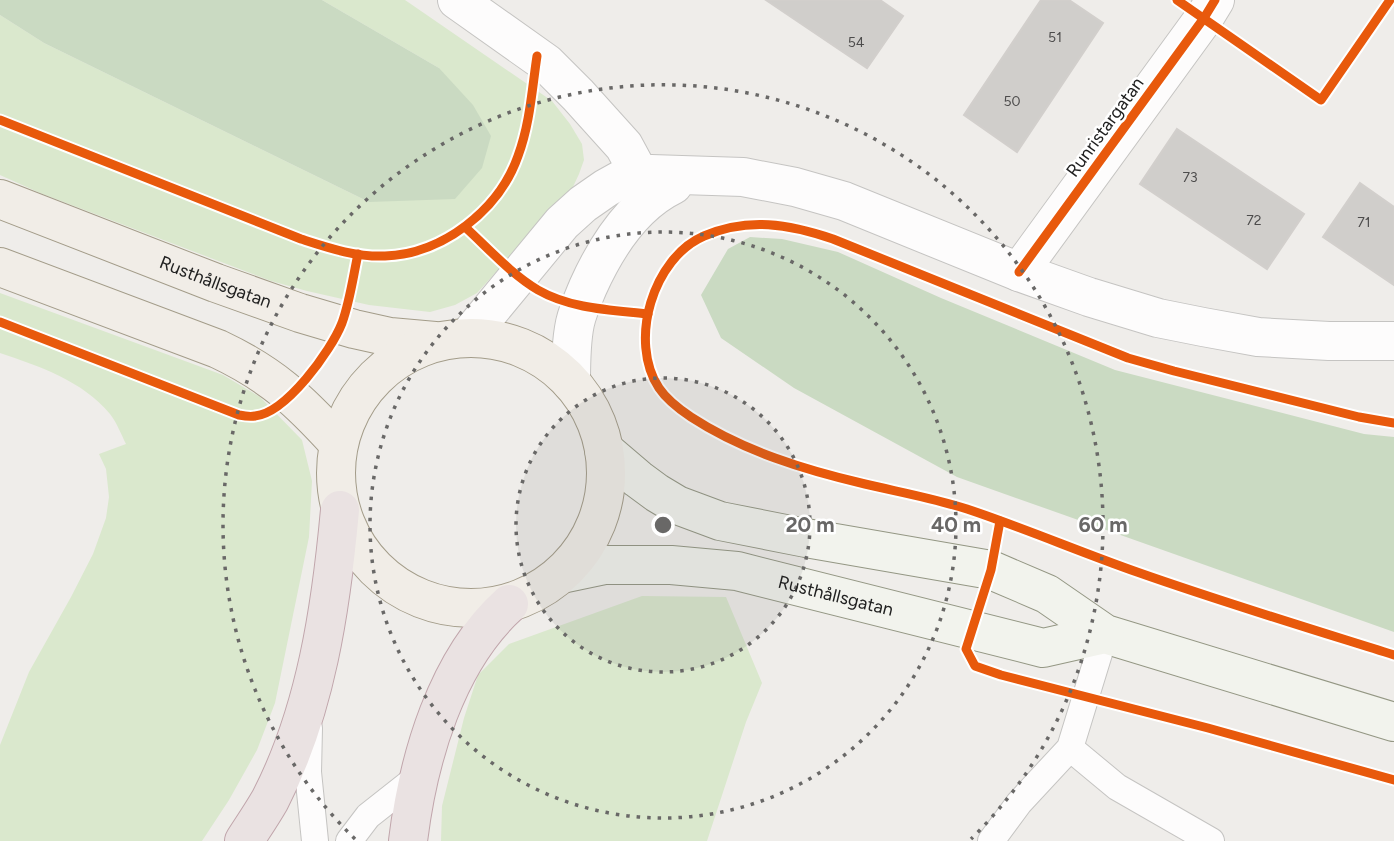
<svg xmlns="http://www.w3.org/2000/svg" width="1394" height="841" viewBox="0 0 1394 841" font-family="Figtree,sans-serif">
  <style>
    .grass { fill: #dae8cd }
    .forest { fill: #cadac2 }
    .building { fill: #d0cecb; stroke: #d2cfcc; stroke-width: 2 }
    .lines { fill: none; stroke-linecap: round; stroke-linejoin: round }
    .service-casing { stroke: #c5c4c2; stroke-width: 28 }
    .minor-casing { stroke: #c5c4c2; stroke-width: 40 }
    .secondary-casing { stroke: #949784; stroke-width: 40 }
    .primary-casing { stroke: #a39c89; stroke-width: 40 }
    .motorway-casing { stroke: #c0a5ab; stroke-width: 40 }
    .service { stroke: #fdfcfc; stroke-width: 26 }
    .minor { stroke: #fdfcfc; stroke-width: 38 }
    .secondary { stroke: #f2f3ed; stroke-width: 38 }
    .primary { stroke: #f1ede7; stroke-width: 38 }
    .motorway { stroke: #eae2e2; stroke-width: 38 }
    .cycleway-casing { stroke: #fff; stroke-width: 13 }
    .cycleway { stroke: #e8590c; stroke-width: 9 }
    .ring { fill: none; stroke: #696867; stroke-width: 3.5; stroke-dasharray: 3.5 7 }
    .labels { text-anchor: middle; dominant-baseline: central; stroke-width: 5; stroke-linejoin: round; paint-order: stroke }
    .number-label { font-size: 14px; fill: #4d4c4c }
    .street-label { font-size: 18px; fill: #212121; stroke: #fff }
    .centre { fill: #696867; stroke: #fff; stroke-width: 3.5 }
    .ring-label { font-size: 21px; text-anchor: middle; font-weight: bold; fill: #696867; stroke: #fff; stroke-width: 5; stroke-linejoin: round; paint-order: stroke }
  </style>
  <rect width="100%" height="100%" fill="#efedea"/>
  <!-- grass -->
  <g class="grass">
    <path d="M322 0H405L552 101 570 124 582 144 584 160 579 174 572 189 477 293 455 305 430 312 369 305 307 291 271 281 40 193 0 175V15L44 43 369 202 439 68Z"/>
    <path d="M0 293 223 375 260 397 302 440 312 481 309 537 275 703 257 750 229 800 202 841H0V745L29 672 71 597 93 554 106 518 109 497 106 469 99 454 126 444C121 434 117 423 110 414 83 381 39 366 0 353Z"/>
    <path d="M642 596 726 597 762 683 746 722 707 841H441L442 806 464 718 478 675 509 644Z"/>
  </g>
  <!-- forest -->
  <g class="forest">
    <path d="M0 0H322L439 68 473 105 491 136 482 168 455 199 369 202 44 43 0 15Z"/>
    <path d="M750 237 782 239 838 252 941 298 1115 370 1364 434 1394 437V632L957 477 794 388 721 338 701 295 728 249Z"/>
  </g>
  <!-- building -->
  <g class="building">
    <path d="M766 0H880L903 16 867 68Z"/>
    <path d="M1041 0H1069L1103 23 1017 152 964 115Z"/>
    <path d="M1177 129 1304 214 1267 269 1140 184Z"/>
    <path d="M1360 183 1394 207V285L1323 237Z"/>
  </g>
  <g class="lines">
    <defs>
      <g id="service">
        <path d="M309 728 308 772 315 841"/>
        <path d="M1070 748 1117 787 1211 841"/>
        <path d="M349 841 368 816 420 775"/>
        <path d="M991 841 1019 803 1070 748 1105 634"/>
      </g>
      <g id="minor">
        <path d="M457 0 546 63 578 95 624 146 651 196"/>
        <path d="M1019 272 1204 18 1215 0"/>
        <path d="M468 337 562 223 583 204 606 188 624 178 651 174 743 177 795 187 844 201 1019 272 1089 297 1158 318 1203 327 1258 337 1329 341H1394"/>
        <path d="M571 382C571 362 571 342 575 323 578 310 583 299 588 287 606 247 632 205 673 185"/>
      </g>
      <g id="secondary">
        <path d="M604 450 638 479 657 493 677 505 720 521 806 538 991 570 1047 594 1105 634 1394 722"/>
        <path id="s1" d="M562 574 605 565H671L737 571 1043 648 1105 634"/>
      </g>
      <g id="primary">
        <path id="s2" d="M0 199 216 283 300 313 354 329 390 337 435 341"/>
        <path d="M0 267 218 349C271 374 299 400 338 443"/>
        <circle cx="471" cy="473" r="135"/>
      </g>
      <g id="motorway">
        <path d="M244 841C253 827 262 814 270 800 316 711 331 608 340 510"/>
        <path d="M408 841C418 759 446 661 509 604"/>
      </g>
    </defs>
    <!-- service casing -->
    <use href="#service" class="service-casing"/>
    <!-- minor casing -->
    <use href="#minor" class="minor-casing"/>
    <!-- secondary casing -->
    <use href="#secondary" class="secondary-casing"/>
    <!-- primary casing -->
    <use href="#primary" class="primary-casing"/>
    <!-- motorway casing -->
    <use href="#motorway" class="motorway-casing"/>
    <!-- service -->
    <use href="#service" class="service"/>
    <!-- minor -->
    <use href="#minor" class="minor"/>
    <!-- secondary -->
    <use href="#secondary" class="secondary"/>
    <!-- primary -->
    <use href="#primary" class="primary"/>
    <!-- motorway -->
    <use href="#motorway" class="motorway"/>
    <defs>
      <g id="cycleway">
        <path d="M1177 0 1321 100 1390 0"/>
        <path d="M0 120 301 239C329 248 355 257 385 256 443 254 499 210 518 156 530 124 532 89 537 56"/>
        <path d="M465 227C488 248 511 274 538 290 571 309 612 310 648 314"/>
        <path d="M1019 272 1204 18 1215 0"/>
        <path d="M0 322 239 415C244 416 250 417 255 416 286 413 331 351 342 323 350 301 353 277 358 254"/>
        <path d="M1394 423 1359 417 1174 371 1128 358 833 239C789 224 748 217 704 236 653 258 628 341 659 388 667 400 679 409 691 417 743 451 805 470 865 484 899 492 933 498 967 509 1024 528 1080 552 1137 572 1222 602 1308 628 1394 655"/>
        <path d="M1000 521 991 570 966 649 975 666 1001 675 1208 728 1394 780"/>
      </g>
    </defs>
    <!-- cycleway casing -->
    <use href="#cycleway" class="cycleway-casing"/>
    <!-- cycleway -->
    <use href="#cycleway" class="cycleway"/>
  </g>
  <!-- distance rings -->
  <circle cx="663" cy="525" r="147" fill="#696867" fill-opacity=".12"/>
  <g class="ring">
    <circle cx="663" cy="525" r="147"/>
    <circle cx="663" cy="525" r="293"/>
    <path d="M355 839A440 440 0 1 1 971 839"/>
  </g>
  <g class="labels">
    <!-- number labels -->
    <g class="number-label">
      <text x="1055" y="37">51</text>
      <text x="856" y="42">54</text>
      <text x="1012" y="101">50</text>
      <text x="1190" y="177">73</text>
      <text x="1254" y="220">72</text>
      <text x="1364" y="222">71</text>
    </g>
    <!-- street labels -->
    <g class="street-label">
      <text transform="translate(1105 127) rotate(-54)">Runristargatan</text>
      <text stroke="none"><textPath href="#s2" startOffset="231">Rusthållsgatan</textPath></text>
      <text stroke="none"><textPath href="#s1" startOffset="278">Rusthållsgatan</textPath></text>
    </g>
  </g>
  <circle cx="663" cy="525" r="10" class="centre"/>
  <g class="ring-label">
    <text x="810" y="532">20 m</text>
    <text x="956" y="532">40 m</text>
    <text x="1103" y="532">60 m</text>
  </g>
</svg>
